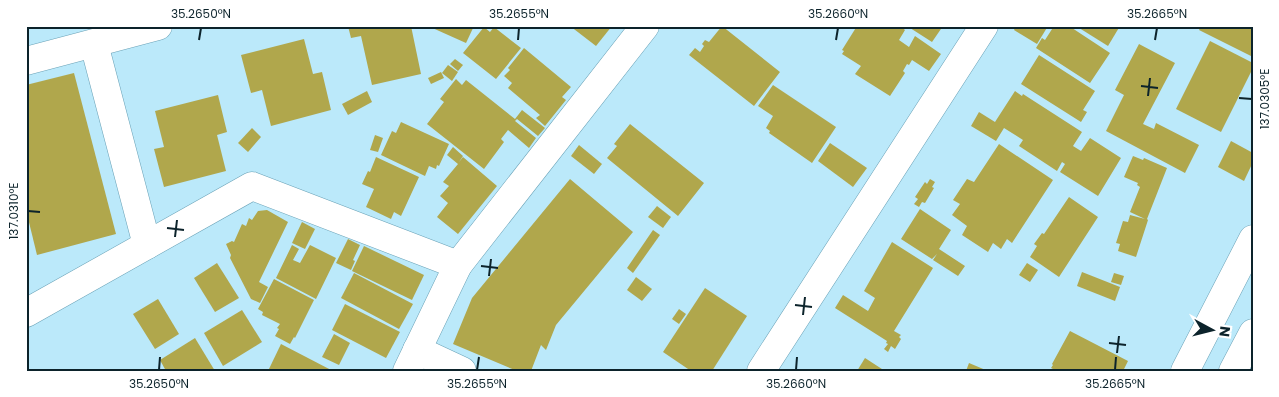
<svg xmlns="http://www.w3.org/2000/svg" width="1279" height="397" viewBox="0 0 1279 397" font-family="Poppins,sans-serif">
  <style>
    .building { fill: #b0a74c }
    .lines { fill: none; stroke-linecap: round; stroke-linejoin: round }
    .minor-casing { stroke: #6aa2b7; stroke-width: 29 }
    .highway-casing { stroke: #6aa2b7; stroke-width: 29 }
    .minor { stroke: #fff; stroke-width: 28 }
    .highway { stroke: #fff; stroke-width: 28 }
    .ticks { fill: none; stroke: #0c232b; stroke-width: 2 }
    .neatline { fill: none; stroke: #0c232b; stroke-width: 2 }
    .ticks-label { font-size: 12px; text-anchor: middle; fill: #0c232b }
  </style>
  <rect width="100%" height="100%" fill="#bbe9fa"/>
  <!-- building -->
  <g class="building">
    <path d="M348 26H411L421 74 372 85 361 36 351 38Z"/>
    <path d="M428 26H474L466 43Z"/>
    <path d="M570 26H612L596 46Z"/>
    <path d="M722 26 780 72 754 106 689 55 695 48 700 52 704 46 702 44 705 40 709 42Z"/>
    <path d="M857 26H900L905 30 899 40 909 47 915 36 941 54 929 71 912 60 909 65 907 64 903 71 905 73 890 96 855 74 861 66 842 54 844 51 842 50Z"/>
    <path d="M907 26H943L932 42Z"/>
    <path d="M1016 26H1048L1037 44 1014 30Z"/>
    <path d="M1054 26H1069L1110 53 1090 83 1036 48 1042 38 1045 40Z"/>
    <path d="M1076 26H1120L1108 46Z"/>
    <path d="M1201 26H1253V57L1199 30Z"/>
    <path d="M484 27 490 32 494 27 521 48 496 79 463 53Z"/>
    <path d="M304 39 313 74 322 72 331 110 271 126 262 90 251 93 241 55Z"/>
    <path d="M1210 41 1253 63V68L1221 132 1176 109Z"/>
    <path d="M1139 44 1175 63 1143 124 1154 129 1156 123 1199 145 1185 173 1106 131 1124 95 1115 90Z"/>
    <path d="M524 48 571 87 562 97 566 100 545 126 536 118 540 115 508 88 512 83 504 76 510 70 508 68Z"/>
    <path d="M1039 55 1095 91 1083 110 1087 112 1081 122 1021 84Z"/>
    <path d="M455 59 463 65 458 71 450 64Z"/>
    <path d="M448 65 458 72 452 81 442 73Z"/>
    <path d="M441 72 444 78 431 84 428 78Z"/>
    <path d="M74 73 116 234 37 255 26 210V85Z"/>
    <path d="M456 79 462 85 466 80 515 119 522 110 545 128 538 136 517 119 515 121 536 138 529 148 508 130 501 139 504 142 484 169 427 124 444 102 440 99Z"/>
    <path d="M773 85 836 127 812 163 769 133 770 131 766 128 773 116 758 106Z"/>
    <path d="M367 91 372 102 348 115 342 104Z"/>
    <path d="M1015 91 1022 96 1023 94 1082 132 1073 146 1081 151 1090 138 1121 158 1098 196 1060 172 1065 164 1062 162 1057 171 1019 146 1023 140 1004 128 996 141 971 126 979 112 995 122Z"/>
    <path d="M218 95 227 132 217 135 226 171 164 187 154 149 164 147 155 111Z"/>
    <path d="M401 122 449 144 439 166 437 165 436 169 429 166 425 176 381 155 392 131 396 133Z"/>
    <path d="M630 124 704 183 678 216 607 158 617 146 614 144Z"/>
    <path d="M252 128 261 137 248 152 238 143Z"/>
    <path d="M375 135 383 138 378 152 370 150Z"/>
    <path d="M1231 141 1253 153V162L1244 181 1218 167Z"/>
    <path d="M830 143 867 168 853 187 818 161Z"/>
    <path d="M999 144 1053 180 1012 243 1007 239 1001 249 993 243 988 252 962 235 967 226 952 215 960 204 953 200 967 179 974 182Z"/>
    <path d="M579 145 602 164 594 174 571 156Z"/>
    <path d="M453 147 463 156 459 162 463 157 497 186 458 234 437 217 448 203 440 196 449 186 443 182 458 164 447 155Z"/>
    <path d="M1133 156 1143 160 1144 158 1167 168 1147 219 1148 220 1136 257 1118 251 1120 244 1116 243 1123 221 1128 222 1130 215 1145 219 1130 212 1140 187 1137 185 1138 183 1124 177Z"/>
    <path d="M376 157 419 177 401 216 394 212 391 219 366 207 374 189 362 184 368 171 370 172Z"/>
    <path d="M570 179 633 232 556 325 546 350 541 345 531 371H517L453 344 472 298Z"/>
    <path d="M930 179 935 182 932 187 934 188 925 203 922 202 919 207 914 204 918 199 915 197 925 182 927 184Z"/>
    <path d="M1069 197 1098 217 1059 277 1030 257 1037 246 1034 244 1042 233 1044 234Z"/>
    <path d="M657 206 671 217 663 228 648 217Z"/>
    <path d="M920 209 951 230 939 249 965 266 958 276 933 260 937 254 932 259 901 239Z"/>
    <path d="M267 210 288 222 259 282 268 287 260 303 251 299 230 258 231 255 226 244 232 241 234 242 242 224 246 226 249 218 252 220 258 211Z"/>
    <path d="M302 222 315 229 305 249 292 243Z"/>
    <path d="M653 230 660 235 633 273 627 268Z"/>
    <path d="M348 239 360 245 353 260 355 261 351 270 336 263Z"/>
    <path d="M892 242 933 268 894 331 901 335 899 337 901 339 895 349 891 346 888 352 884 349 888 344 886 343 887 341 835 308 843 295 868 311 875 298 864 291Z"/>
    <path d="M292 245 299 249 293 260 300 263 310 245 336 258 316 299 276 278Z"/>
    <path d="M364 246 424 275 412 300 352 271Z"/>
    <path d="M217 263 239 298 215 312 194 278Z"/>
    <path d="M1027 263 1038 270 1030 282 1019 275Z"/>
    <path d="M1082 272 1120 287 1115 301 1077 286Z"/>
    <path d="M354 273 413 304 399 329 341 298Z"/>
    <path d="M1114 273 1124 276 1121 285 1111 282Z"/>
    <path d="M636 277 652 289 642 301 627 290Z"/>
    <path d="M274 279 314 300 295 338 294 337 290 344 275 336 279 329 277 328 280 324 262 315 263 312 258 309Z"/>
    <path d="M705 288 747 316 712 371H691L663 352Z"/>
    <path d="M158 299 179 334 155 349 133 314Z"/>
    <path d="M345 304 400 332 386 358 332 330Z"/>
    <path d="M679 309 686 314 679 324 672 319Z"/>
    <path d="M242 310 262 342 223 366 204 333Z"/>
    <path d="M1070 331 1128 361 1123 371H1057L1051 368 1053 365 1052 364Z"/>
    <path d="M334 334 350 343 339 365 322 357Z"/>
    <path d="M195 338 215 371H166L160 360Z"/>
    <path d="M281 344 333 371H268Z"/>
    <path d="M865 358 885 371H857Z"/>
    <path d="M969 363 988 371H966Z"/>
  </g>
  <g class="lines">
    <defs>
      <g id="minor">
        <path d="M94 44 147 245"/>
        <path d="M26 61 158 26"/>
        <path d="M26 313 252 186 458 265"/>
        <path d="M417 350 462 371"/>
        <path d="M407 371 458 265 645 26"/>
        <path d="M761 371 984 26"/>
      </g>
      <g id="highway">
        <path d="M1185 371 1253 239"/>
        <path d="M1233 371 1253 333"/>
      </g>
    </defs>
    <!-- minor casing -->
    <use href="#minor" class="minor-casing"/>
    <!-- highway casing -->
    <use href="#highway" class="highway-casing"/>
    <!-- minor -->
    <use href="#minor" class="minor"/>
    <!-- highway -->
    <use href="#highway" class="highway"/>
  </g>
  <!-- ticks -->
  <path class="ticks" d="M199 40 201 28M518 40 519 28M836 40 838 28M1155 40 1157 28M1141 86 1158 88M1148 96 1150 78M1239 98 1252 99M28 211 40 212M167 228 184 230M175 237 177 220M481 266 498 268M489 276 491 259M795 305 812 307M803 315 805 297M1109 343 1126 345M1117 353 1119 336M159 370 160 357M477 370 479 357M796 370 797 357M1115 370 1116 357"/>
  <!-- border -->
  <rect width="1279" height="397" fill="none" stroke="#ffffff" stroke-width="55"/>
  <!-- north arrow -->
  <g transform="translate(1212 330) rotate(97)" stroke="#ffffff" stroke-width="4" paint-order="stroke">
  <path d="M0-4L9 19L0 12L-9 19Z" fill="#0c232b"/>
  <text y="-8" font-size="14" font-weight="bold" text-anchor="middle" fill="#0c232b">N</text>
  </g>
  <rect x="28" y="28" width="1224" height="342" class="neatline"/>
  <g class="ticks-label">
    <text x="201" y="18">35.2650°N</text>
    <text x="519" y="18">35.2655°N</text>
    <text x="838" y="18">35.2660°N</text>
    <text x="1157" y="18">35.2665°N</text>
    <text transform="translate(1265 99) rotate(-90)" y="4">137.0305°E</text>
    <text transform="translate(14 211) rotate(-90)" y="4">137.0310°E</text>
    <text x="159" y="388">35.2650°N</text>
    <text x="477" y="388">35.2655°N</text>
    <text x="796" y="388">35.2660°N</text>
    <text x="1115" y="388">35.2665°N</text>
  </g>
</svg>
